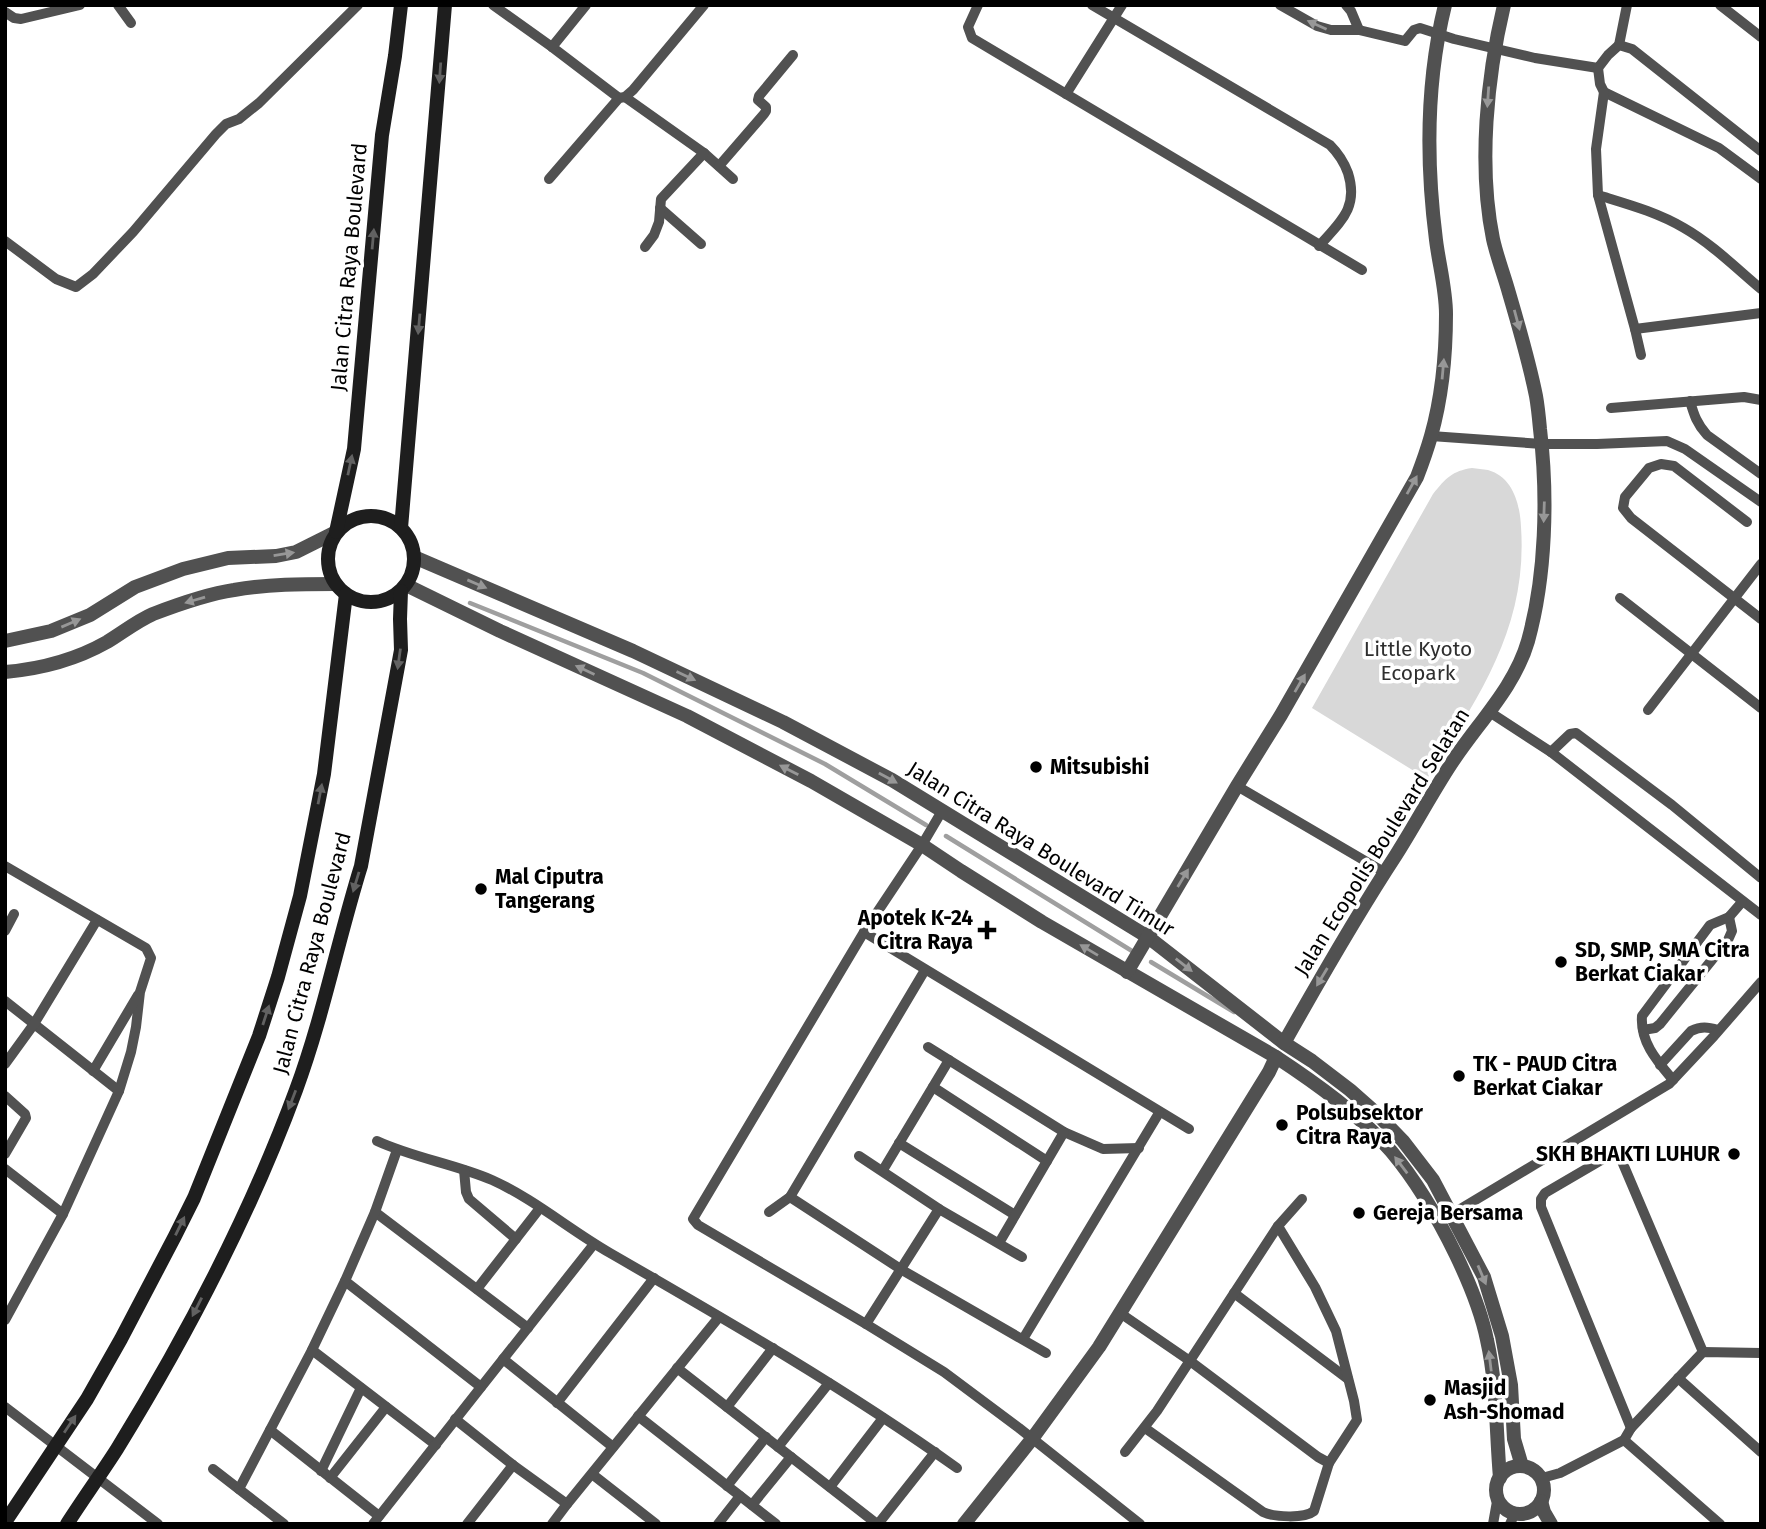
<svg xmlns="http://www.w3.org/2000/svg" width="1766" height="1529" viewBox="0 0 1766 1529" font-family="'Fira Sans',sans-serif">
  <style>
    .green { fill: #d8d8d8 }
    .lines { fill: none; stroke-linecap: round; stroke-linejoin: round }
    .stream { stroke: #9f9f9f; stroke-width: 4.5 }
    .minor { stroke: #515151; stroke-width: 10 }
    .tertiary { stroke: #515151; stroke-width: 14 }
    .secondary { stroke: #1e1e1e; stroke-width: 14 }
    .oneway { fill: #979797 }
    .oneway2 { fill: #626262 }
    .poi-dot { fill: #000; stroke: #fff; stroke-width: 2.5 }
    .labels { text-anchor: middle; dominant-baseline: central; stroke-width: 7; stroke-linejoin: round; paint-order: stroke }
    .street-label { font-size: 21px; fill: #000; stroke: #fff }
    .park-label { font-size: 21px; fill: #2f2f2f; stroke: #fff }
    .poi-label { font-size: 21px; font-weight: bold; fill: #000; stroke: #fff; text-anchor: start }
  </style>
  <rect width="100%" height="100%" fill="#fff"/>
  <!-- green -->
  <path class="green" d="M1472 468C1477 469 1483 469 1488 470 1513 477 1520 504 1521 527 1528 628 1478 698 1427 779L1312 708 1433 494C1446 478 1452 471 1472 468Z"/>
  <g class="lines">
    <!-- stream -->
    <g class="stream">
      <path d="M470 603 643 673 825 764 926 825"/>
      <path d="M946 836 1132 951"/>
      <path d="M1151 962 1234 1012"/>
    </g>
    <!-- minor -->
    <g class="minor">
      <path d="M118 5 131 23"/>
      <path d="M493 5 552 47 619 98"/>
      <path d="M978 5 968 27 972 38 1362 270"/>
      <path d="M1092 5 1330 145C1339 154 1344 162 1348 173 1359 208 1340 222 1319 246"/>
      <path d="M1280 5 1317 26 1331 30H1359L1405 41 1414 30 1420 28 1454 39 1535 58 1598 68 1608 55 1619 45 1632 49 1761 151"/>
      <path d="M1346 5 1351 11 1359 30"/>
      <path d="M1720 5 1761 37"/>
      <path d="M5 12 14 18 21 19 80 5"/>
      <path d="M1619 45 1627 5"/>
      <path d="M552 47 586 5"/>
      <path d="M1598 68 1600 84 1604 92 1719 148 1761 179"/>
      <path d="M1604 92 1596 149 1598 195 1635 329 1641 355"/>
      <path d="M1066 94 1122 5"/>
      <path d="M625 97 704 153 733 179"/>
      <path d="M719 166 764 114 766 111V107L758 100 759 96 793 55"/>
      <path d="M549 179 619 98 625 97 633 90 704 5"/>
      <path d="M1598 195C1627 204 1657 212 1684 228 1712 244 1736 268 1761 289"/>
      <path d="M660 208 701 244"/>
      <path d="M5 241 56 279 76 287 93 274 133 232 216 134 226 124 239 119 259 103 358 5"/>
      <path d="M645 247 654 235 659 222 661 199 704 153"/>
      <path d="M1635 329 1761 313"/>
      <path d="M1690 401C1694 415 1697 424 1707 435L1761 474"/>
      <path d="M1611 408 1744 397 1761 400"/>
      <path d="M1431 436 1542 444H1597L1667 441 1685 449 1761 502"/>
      <path d="M1747 522 1674 466 1661 464 1649 468 1625 497 1623 508 1631 518 1761 619"/>
      <path d="M1620 598 1761 708"/>
      <path d="M1648 710 1761 564"/>
      <path d="M1488 711 1551 752 1761 915"/>
      <path d="M1551 752 1570 734 1576 733 1672 805 1761 878"/>
      <path d="M1237 786 1384 872"/>
      <path d="M942 811 922 845 864 932 693 1219 698 1225 866 1324 944 1372 1019 1428 1140 1524"/>
      <path d="M5 866 146 948 151 958 140 992 136 1027 131 1052 119 1091 63 1214 5 1320"/>
      <path d="M5 931 14 914"/>
      <path d="M864 932 1189 1129"/>
      <path d="M5 1001 119 1091"/>
      <path d="M1643 1030 1655 1028 1660 1024 1728 940 1732 931 1729 917"/>
      <path d="M928 1047 1064 1132 1103 1149 1139 1148"/>
      <path d="M5 1064 34 1024 97 920"/>
      <path d="M1660 1065 1691 1031C1701 1026 1708 1027 1718 1030"/>
      <path d="M93 1071 138 995"/>
      <path d="M1673 1080C1657 1061 1640 1042 1642 1016L1710 925 1729 917 1742 902"/>
      <path d="M933 1087 1047 1161"/>
      <path d="M5 1096 25 1114 26 1118 5 1154"/>
      <path d="M377 1141C414 1158 455 1164 492 1180 534 1199 570 1230 610 1253 728 1321 846 1389 957 1468"/>
      <path d="M899 1143 1015 1215"/>
      <path d="M859 1156 939 1209 1022 1257"/>
      <path d="M5 1169 63 1214"/>
      <path d="M464 1170 466 1192 469 1199 516 1239"/>
      <path d="M883 1170 949 1060"/>
      <path d="M790 1197 902 1270 1046 1353"/>
      <path d="M375 1212 528 1328"/>
      <path d="M769 1212 790 1197 925 970"/>
      <path d="M1452 1214 1669 1084 1714 1036 1761 982"/>
      <path d="M999 1243 1064 1132"/>
      <path d="M345 1281 481 1387"/>
      <path d="M477 1289 540 1208"/>
      <path d="M1234 1293 1348 1379"/>
      <path d="M1120 1313 1190 1361 1318 1457 1329 1463"/>
      <path d="M866 1324 939 1209"/>
      <path d="M1023 1339 1159 1113"/>
      <path d="M312 1350 436 1445"/>
      <path d="M503 1359 613 1447"/>
      <path d="M677 1368 877 1524"/>
      <path d="M1678 1378 1761 1452"/>
      <path d="M557 1403 654 1278"/>
      <path d="M5 1407 158 1524"/>
      <path d="M727 1407 773 1348"/>
      <path d="M638 1416 776 1524"/>
      <path d="M455 1419 513 1465 567 1504"/>
      <path d="M1145 1428 1263 1512C1274 1517 1304 1519 1314 1511L1329 1463 1355 1423 1357 1420 1354 1401 1336 1331 1315 1287 1278 1226"/>
      <path d="M1631 1428 1541 1207V1199L1545 1193 1610 1155 1617 1156 1621 1159 1703 1352"/>
      <path d="M270 1430 379 1516"/>
      <path d="M1624 1440 1720 1524"/>
      <path d="M778 1447 829 1383"/>
      <path d="M1125 1452 1157 1411 1278 1226 1302 1199"/>
      <path d="M213 1469 284 1524"/>
      <path d="M321 1471 361 1388"/>
      <path d="M592 1474 656 1524"/>
      <path d="M330 1478 386 1407"/>
      <path d="M1542 1478 1560 1473 1624 1440 1631 1428 1703 1352 1761 1353"/>
      <path d="M727 1486 766 1437"/>
      <path d="M830 1487 883 1418"/>
      <path d="M239 1489 312 1350 345 1281 375 1212 397 1150"/>
      <path d="M752 1505 791 1457"/>
      <path d="M373 1524 594 1244"/>
      <path d="M467 1524 513 1465"/>
      <path d="M552 1524 567 1504 719 1317"/>
      <path d="M718 1524 740 1496"/>
      <path d="M878 1524 935 1452"/>
      <path d="M1493 1524 1498 1496"/>
      <path d="M1510 1524 1515 1513"/>
    </g>
    <!-- tertiary -->
    <g class="tertiary">
      <path d="M414 557 633 651 783 722 892 780 1148 937 1284 1043 1312 1061 1350 1090 1376 1113 1403 1141 1433 1180 1484 1277 1502 1336 1511 1385 1514 1439 1522 1466"/>
      <path d="M406 585 500 631 687 716 811 781 922 845 961 871 1042 922 1276 1057C1317 1084 1359 1114 1391 1151 1418 1183 1438 1218 1456 1255 1469 1282 1481 1310 1487 1340 1497 1384 1496 1432 1500 1478"/>
      <path d="M5 641 51 631 90 615 135 587 183 569 228 558 276 556 296 552 336 532"/>
      <path d="M5 672C40 669 77 659 107 642 122 633 137 621 153 614 179 604 207 594 234 590 268 584 302 584 336 584"/>
      <path d="M1127 972 1237 786 1281 715 1417 477C1422 464 1427 450 1431 436 1442 397 1446 355 1446 314 1446 290 1439 264 1436 240 1426 162 1426 82 1445 5"/>
      <path d="M1284 1043C1320 979 1356 916 1396 855 1415 825 1432 793 1451 764 1477 724 1515 687 1528 641 1546 576 1548 496 1540 429 1539 418 1538 407 1536 396 1529 361 1519 327 1509 293 1504 275 1497 257 1493 239 1478 165 1487 77 1504 5"/>
      <circle cx="1520" cy="1490" r="24"/>
      <path d="M1541 1501 1544 1512 1551 1524"/>
      <path d="M964 1524 1032 1439 1099 1347 1269 1072 1276 1057"/>
    </g>
    <!-- secondary -->
    <g class="secondary">
      <circle cx="371" cy="559" r="43"/>
      <path d="M401 528 445 5"/>
      <path d="M336 532 354 449 382 135 395 56 401 5"/>
      <path d="M5 1522 87 1399 121 1339 175 1236 194 1198 259 1036 278 977 300 896 324 774 346 594"/>
      <path d="M67 1524C83 1499 101 1474 117 1449 187 1335 250 1215 296 1090 323 1017 338 940 361 866L401 650 400 619 401 591"/>
    </g>
  </g>
  <!-- one-way arrows -->
  <defs><path id="oneway-solid" d="M-6-.8H1V-3.2L6.5 0L1 3.2V.8H-6Z" transform="scale(1.75)"/></defs>
  <g class="oneway">
    <use href="#oneway-solid" transform="translate(1317 25) rotate(-156)"/>
    <use href="#oneway-solid" transform="translate(1488 97) rotate(94)"/>
    <use href="#oneway-solid" transform="translate(1517 320) rotate(75)"/>
    <use href="#oneway-solid" transform="translate(1443 369) rotate(-85)"/>
    <use href="#oneway-solid" transform="translate(1412 485) rotate(-61)"/>
    <use href="#oneway-solid" transform="translate(1544 512) rotate(92)"/>
    <use href="#oneway-solid" transform="translate(284 554) rotate(-9)"/>
    <use href="#oneway-solid" transform="translate(477 584) rotate(23)"/>
    <use href="#oneway-solid" transform="translate(195 600) rotate(164)"/>
    <use href="#oneway-solid" transform="translate(71 623) rotate(-23)"/>
    <use href="#oneway-solid" transform="translate(585 670) rotate(-155)"/>
    <use href="#oneway-solid" transform="translate(686 676) rotate(25)"/>
    <use href="#oneway-solid" transform="translate(1300 683) rotate(-60)"/>
    <use href="#oneway-solid" transform="translate(789 770) rotate(-153)"/>
    <use href="#oneway-solid" transform="translate(888 778) rotate(29)"/>
    <use href="#oneway-solid" transform="translate(1183 878) rotate(-59)"/>
    <use href="#oneway-solid" transform="translate(1089 950) rotate(-149)"/>
    <use href="#oneway-solid" transform="translate(1184 965) rotate(38)"/>
    <use href="#oneway-solid" transform="translate(1322 977) rotate(121)"/>
    <use href="#oneway-solid" transform="translate(1401 1165) rotate(-127)"/>
    <use href="#oneway-solid" transform="translate(1482 1275) rotate(67)"/>
    <use href="#oneway-solid" transform="translate(1490 1361) rotate(-97)"/>
  </g>
  <g class="oneway2">
    <use href="#oneway-solid" transform="translate(440 73) rotate(94)"/>
    <use href="#oneway-solid" transform="translate(373 239) rotate(-85)"/>
    <use href="#oneway-solid" transform="translate(419 324) rotate(95)"/>
    <use href="#oneway-solid" transform="translate(350 465) rotate(-78)"/>
    <use href="#oneway-solid" transform="translate(399 659) rotate(98)"/>
    <use href="#oneway-solid" transform="translate(320 794) rotate(-79)"/>
    <use href="#oneway-solid" transform="translate(356 882) rotate(107)"/>
    <use href="#oneway-solid" transform="translate(266 1015) rotate(-72)"/>
    <use href="#oneway-solid" transform="translate(292 1100) rotate(111)"/>
    <use href="#oneway-solid" transform="translate(180 1226) rotate(-64)"/>
    <use href="#oneway-solid" transform="translate(197 1307) rotate(117)"/>
    <use href="#oneway-solid" transform="translate(70 1424) rotate(-56)"/>
  </g>
  <!-- markers -->
  <g class="poi-dot">
    <circle cx="1036" cy="767" r="7"/>
    <circle cx="481" cy="889" r="7"/>
    <path d="M983.5 919.5h7v7h7v7h-7v7h-7v-7h-7v-7h7z"/>
    <circle cx="1561" cy="962" r="7"/>
    <circle cx="1459" cy="1076" r="7"/>
    <circle cx="1282" cy="1125" r="7"/>
    <circle cx="1734" cy="1154" r="7"/>
    <circle cx="1359" cy="1213" r="7"/>
    <circle cx="1430" cy="1400" r="7"/>
  </g>
  <g class="labels">
    <!-- street labels -->
    <g class="street-label">
      <text transform="translate(349 267) rotate(-85)">Jalan Citra Raya Boulevard</text>
      <text transform="translate(1382 842) rotate(-58)">Jalan Ecopolis Boulevard Selatan</text>
      <text transform="translate(1041 849) rotate(32)">Jalan Citra Raya Boulevard Timur</text>
      <text transform="translate(312 953) rotate(-75)">Jalan Citra Raya Boulevard</text>
    </g>
    <!-- park labels -->
    <g class="park-label">
      <text x="1418" y="649">Little Kyoto<tspan x="1418" dy="24">Ecopark</tspan></text>
    </g>
    <!-- poi labels -->
    <g class="poi-label">
      <text x="1050" y="767">Mitsubishi</text>
      <text x="495" y="877">Mal Ciputra<tspan x="495" dy="24">Tangerang</tspan></text>
      <text x="973" y="918" text-anchor="end">Apotek K-24<tspan x="973" dy="24">Citra Raya</tspan></text>
      <text x="1575" y="950">SD, SMP, SMA Citra<tspan x="1575" dy="24">Berkat Ciakar</tspan></text>
      <text x="1473" y="1064">TK - PAUD Citra<tspan x="1473" dy="24">Berkat Ciakar</tspan></text>
      <text x="1296" y="1113">Polsubsektor<tspan x="1296" dy="24">Citra Raya</tspan></text>
      <text x="1720" y="1154" text-anchor="end">SKH BHAKTI LUHUR</text>
      <text x="1373" y="1213">Gereja Bersama</text>
      <text x="1444" y="1388">Masjid<tspan x="1444" dy="24">Ash-Shomad</tspan></text>
    </g>
  </g>
  <!-- border -->
  <rect width="1766" height="1529" fill="none" stroke="#000000" stroke-width="14"/>
</svg>
